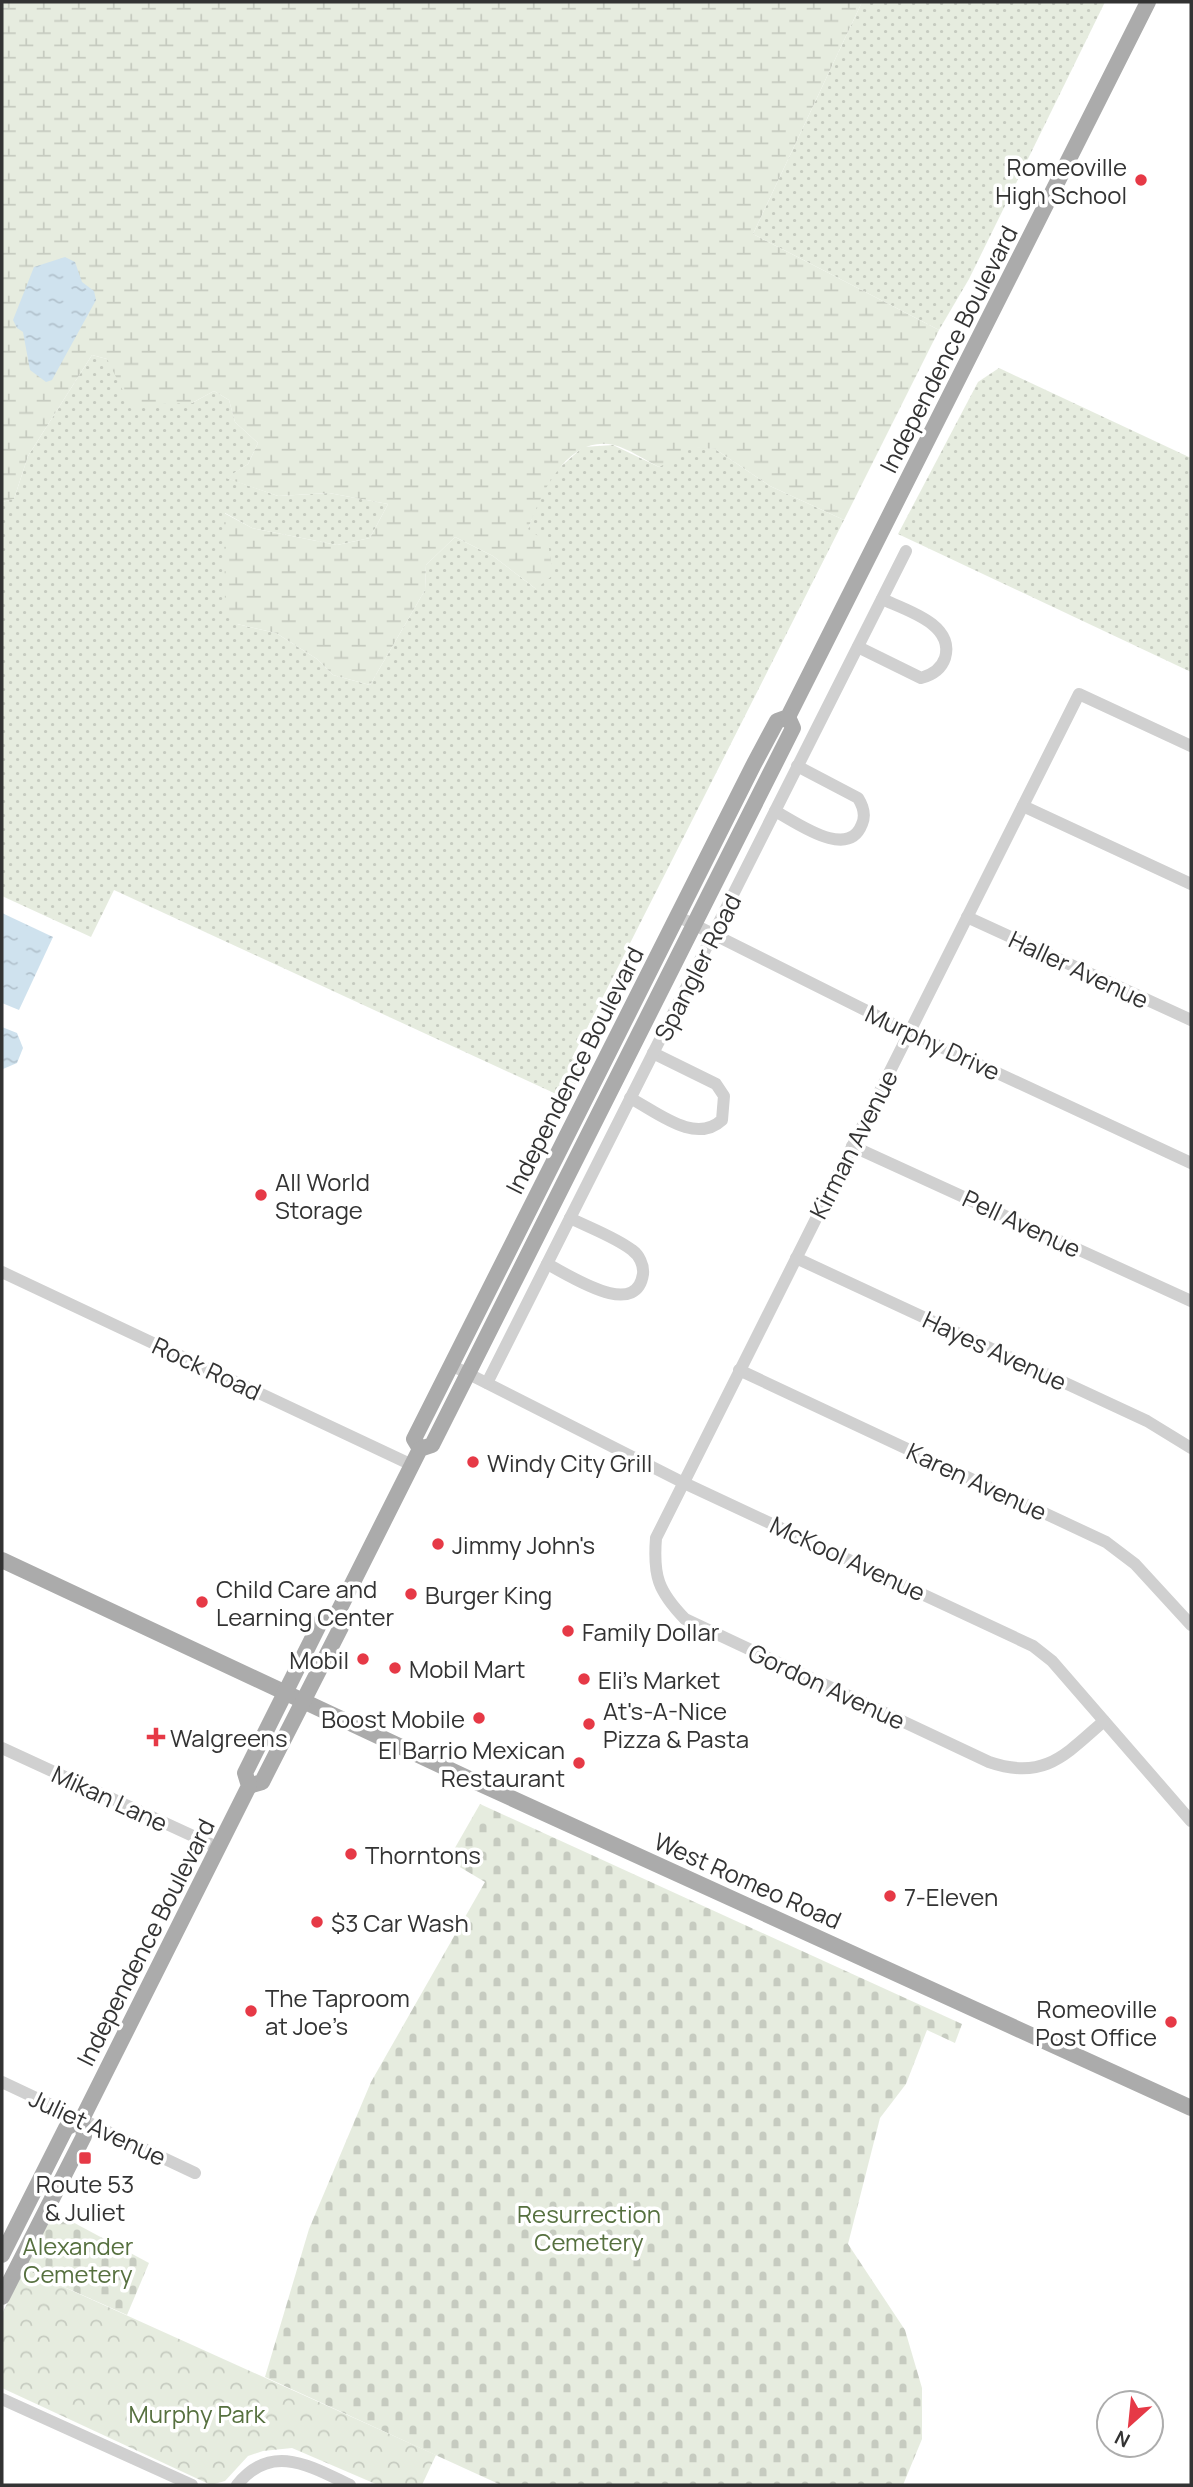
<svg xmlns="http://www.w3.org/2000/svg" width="1193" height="2487" viewBox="0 0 1193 2487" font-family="Manrope,sans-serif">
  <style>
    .grass { fill: url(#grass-dots) }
    .wetland { fill: url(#wetland-marsh) }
    .cemetery { fill: url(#cemetery-stones) }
    .park { fill: url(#park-crowns) }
    .water { fill: url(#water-ripples) }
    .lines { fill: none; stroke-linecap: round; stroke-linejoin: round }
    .minor { stroke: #d0d0d0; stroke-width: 12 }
    .major { stroke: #ababab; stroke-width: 16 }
    .poi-dot { fill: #e63946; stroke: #fff; stroke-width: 2.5 }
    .labels { text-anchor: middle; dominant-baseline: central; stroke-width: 7; stroke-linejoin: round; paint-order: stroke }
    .poi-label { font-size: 24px; fill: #333; stroke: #fff; text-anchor: start }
    .street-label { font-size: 24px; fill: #333; stroke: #fff }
    .park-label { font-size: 24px; fill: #56703f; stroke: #fff }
  </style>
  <defs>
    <pattern id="grass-dots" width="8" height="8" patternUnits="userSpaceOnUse" patternTransform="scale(1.75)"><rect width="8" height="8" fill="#e6ecdf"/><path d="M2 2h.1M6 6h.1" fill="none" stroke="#c6cbc0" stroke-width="1.8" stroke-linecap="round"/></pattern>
    <pattern id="wetland-marsh" width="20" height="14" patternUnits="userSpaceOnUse" patternTransform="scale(1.75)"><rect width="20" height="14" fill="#e6ecdf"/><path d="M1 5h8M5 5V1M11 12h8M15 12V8" fill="none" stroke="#c6cbc0"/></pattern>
    <pattern id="cemetery-stones" width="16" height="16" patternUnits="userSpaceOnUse" patternTransform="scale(1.75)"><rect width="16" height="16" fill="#e6ecdf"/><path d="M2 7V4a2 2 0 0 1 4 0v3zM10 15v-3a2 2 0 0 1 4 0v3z" fill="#c6cbc0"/></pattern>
    <pattern id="park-crowns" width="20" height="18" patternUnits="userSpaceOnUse" patternTransform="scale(1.75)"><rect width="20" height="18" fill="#e6ecdf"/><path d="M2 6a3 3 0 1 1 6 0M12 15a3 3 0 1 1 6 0" fill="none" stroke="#c6cbc0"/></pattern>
    <pattern id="water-ripples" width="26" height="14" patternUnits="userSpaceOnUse" patternTransform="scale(1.75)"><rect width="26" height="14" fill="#cfe2ee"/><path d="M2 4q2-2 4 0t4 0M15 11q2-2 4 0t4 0" fill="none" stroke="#b2c2cd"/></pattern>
  </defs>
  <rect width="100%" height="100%" fill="#fff"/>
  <!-- grass -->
  <g class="grass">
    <path d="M862 2H1105L969 279 939 330 753 234Z"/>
    <path d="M92 355 107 359 192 403 214 391 229 400 235 422 258 443 248 464 227 478 278 496 329 493 388 504 370 538 337 545 252 528 225 513 237 624 276 633 317 659 333 675 370 685 425 590 426 565 455 537 493 556 536 589 528 529 539 498 557 470 583 447 613 445 659 467 687 446 715 449 770 486 844 520 572 1058 587 1065 567 1099 114 890 91 937 2 896V502L14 499 28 456Z"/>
    <path d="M999 368 1191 458V672L898 534 978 382Z"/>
  </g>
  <!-- wetland -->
  <path class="wetland" d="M2 2H862L753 234 939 330 844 520 770 486 715 449 687 447 683 455 659 467C645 460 629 449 614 445 567 434 541 494 528 529L548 543 553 575 536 589 493 556 455 537 426 565 425 590 370 685 333 675 317 659 276 633 237 624 225 609 224 513 252 528 337 545 370 538 388 504 329 493 278 496 226 478 248 464 258 443 235 422 229 400 214 391 192 403 130 405 107 359 92 355 28 456 14 499 2 502Z"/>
  <!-- cemetery -->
  <g class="cemetery">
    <path d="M480 1804 962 2024 955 2043 927 2030 906 2084 880 2118 848 2244 905 2330 922 2388V2439L903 2485H501L265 2377 309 2229 371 2082 485 1882 448 1860Z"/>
    <path d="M54 2212 149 2263 127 2315 24 2269Z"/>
  </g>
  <!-- park -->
  <path class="park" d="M24 2269 436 2455 422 2485H378L292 2448 263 2451 248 2456 225 2481 211 2485 2 2388V2314Z"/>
  <!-- water -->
  <g class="water">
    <path d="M65 257 75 262 82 282 94 291 96 300 52 380 46 382 30 370 23 332 17 328 13 320 34 267Z"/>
    <path d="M2 913 53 937 19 1010 2 1003Z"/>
    <path d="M2 1027 17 1033 23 1048 17 1063 3 1069Z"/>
  </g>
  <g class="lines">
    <!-- minor -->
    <g class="minor">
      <path d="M858 647 921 678C932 675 941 670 945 658 955 624 906 610 882 599"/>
      <path d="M1023 806 1191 884"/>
      <path d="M775 811C796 822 848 861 862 824 866 815 863 806 858 798L797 766"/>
      <path d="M677 916 909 1032 1191 1163"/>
      <path d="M967 917 1191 1020"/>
      <path d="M630 1098C657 1112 695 1145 722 1120L724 1096 716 1084 653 1053"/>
      <path d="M852 1146 1191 1301"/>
      <path d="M796 1258 1147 1421 1191 1448"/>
      <path d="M547 1264C568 1274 636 1321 643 1274 644 1265 639 1255 632 1250 615 1237 590 1228 570 1218"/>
      <path d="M2 1272 412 1465"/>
      <path d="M451 1365 682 1482 1033 1646 1052 1661 1191 1821"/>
      <path d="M739 1370 1106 1542 1135 1564 1191 1625"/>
      <path d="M487 1383 906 551"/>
      <path d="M1104 1721C1065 1755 1044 1781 989 1762L685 1619C658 1591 653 1576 656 1538L1079 694 1191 746"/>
      <path d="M2 1748 219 1848"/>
      <path d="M2 2082 195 2173"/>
      <path d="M2 2399 192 2485"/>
      <path d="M237 2485C271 2442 310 2466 350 2485"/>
    </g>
    <!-- major -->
    <g class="major">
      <path d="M420 1449 414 1439 754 764 777 721 788 717 1148 2"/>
      <path d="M2 1560 476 1782 1191 2108"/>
      <path d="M249 1786 262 1782 341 1627 337 1614"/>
      <path d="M2 2255 66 2128 82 2119"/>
      <path d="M2 2297 84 2136 82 2119 249 1786 245 1773 321 1621 337 1614 420 1449 432 1445 793 728 788 717"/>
    </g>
  </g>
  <!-- markers -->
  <g class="poi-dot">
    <circle cx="1141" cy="180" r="7"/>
    <circle cx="261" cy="1195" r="7"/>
    <circle cx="473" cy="1462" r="7"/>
    <circle cx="438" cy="1544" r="7"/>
    <circle cx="411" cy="1594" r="7"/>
    <circle cx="202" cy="1602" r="7"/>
    <circle cx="568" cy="1631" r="7"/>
    <circle cx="363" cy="1659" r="7"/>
    <circle cx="395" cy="1668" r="7"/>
    <circle cx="584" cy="1679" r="7"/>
    <circle cx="479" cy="1718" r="7"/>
    <circle cx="589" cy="1724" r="7"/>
    <path d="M152.5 1726.5h7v7h7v7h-7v7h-7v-7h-7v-7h7z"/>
    <circle cx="579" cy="1763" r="7"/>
    <circle cx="351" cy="1854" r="7"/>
    <circle cx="890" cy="1896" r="7"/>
    <circle cx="317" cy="1922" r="7"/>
    <circle cx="251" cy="2011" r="7"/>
    <circle cx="1171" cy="2022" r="7"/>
    <rect x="78" y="2151" width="14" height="14" rx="3.5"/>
  </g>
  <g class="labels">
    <!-- poi labels -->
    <g class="poi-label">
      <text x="1127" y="166" text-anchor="end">Romeoville<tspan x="1127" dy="28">High School</tspan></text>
      <text x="275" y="1181">All World<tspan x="275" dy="28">Storage</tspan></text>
      <text x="487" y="1462">Windy City Grill</text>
      <text x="452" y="1544">Jimmy John's</text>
      <text x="216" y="1588">Child Care and<tspan x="216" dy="28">Learning Center</tspan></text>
      <text x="425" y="1594">Burger King</text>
      <text x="582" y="1631">Family Dollar</text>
      <text x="349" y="1659" text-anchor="end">Mobil</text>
      <text x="409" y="1668">Mobil Mart</text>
      <text x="598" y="1679">Eli’s Market</text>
      <text x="603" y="1710">At's-A-Nice<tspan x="603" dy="28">Pizza &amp; Pasta</tspan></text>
      <text x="465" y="1718" text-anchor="end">Boost Mobile</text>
      <text x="170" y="1737">Walgreens</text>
      <text x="565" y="1749" text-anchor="end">El Barrio Mexican<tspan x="565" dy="28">Restaurant</tspan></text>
      <text x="365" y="1854">Thorntons</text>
      <text x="904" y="1896">7-Eleven</text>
      <text x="331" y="1922">$3 Car Wash</text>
      <text x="265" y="1997">The Taproom<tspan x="265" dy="28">at Joe’s</tspan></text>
      <text x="1157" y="2008" text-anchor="end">Romeoville<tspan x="1157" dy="28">Post Office</tspan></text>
      <text x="85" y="2183" text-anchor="middle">Route 53<tspan x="85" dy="28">&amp; Juliet</tspan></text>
    </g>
    <!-- street labels -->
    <g class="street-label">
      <text transform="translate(948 349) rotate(-63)">Independence Boulevard</text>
      <text transform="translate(697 967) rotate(-63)">Spangler Road</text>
      <text transform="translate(1079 969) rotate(25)">Haller Avenue</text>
      <text transform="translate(933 1042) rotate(25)">Murphy Drive</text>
      <text transform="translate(574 1070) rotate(-63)">Independence Boulevard</text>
      <text transform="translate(853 1144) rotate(-63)">Kirman Avenue</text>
      <text transform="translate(1022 1223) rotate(25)">Pell Avenue</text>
      <text transform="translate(995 1350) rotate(25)">Hayes Avenue</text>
      <text transform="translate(207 1368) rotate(25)">Rock Road</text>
      <text transform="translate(977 1481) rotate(25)">Karen Avenue</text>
      <text transform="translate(848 1558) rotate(25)">McKool Avenue</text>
      <text transform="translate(827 1686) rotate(25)">Gordon Avenue</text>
      <text transform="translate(110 1798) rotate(25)">Mikan Lane</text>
      <text transform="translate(748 1880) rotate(24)">West Romeo Road</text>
      <text transform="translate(145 1942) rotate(-63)">Independence Boulevard</text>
      <text transform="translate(98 2127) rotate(25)">Juliet Avenue</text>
    </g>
    <!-- park labels -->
    <g class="park-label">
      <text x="589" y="2213">Resurrection<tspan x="589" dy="28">Cemetery</tspan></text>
      <text x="78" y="2245">Alexander<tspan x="78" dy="28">Cemetery</tspan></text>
      <text x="197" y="2413">Murphy Park</text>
    </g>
  </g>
  <!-- border -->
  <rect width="1193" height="2487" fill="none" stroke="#333333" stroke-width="7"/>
  <!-- north arrow -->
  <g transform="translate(1130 2424) rotate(207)"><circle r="33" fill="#ffffff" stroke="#adadad" stroke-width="2"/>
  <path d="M0-5L12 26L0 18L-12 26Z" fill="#e63946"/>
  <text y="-10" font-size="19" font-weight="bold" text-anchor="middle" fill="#333333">N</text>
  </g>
</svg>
